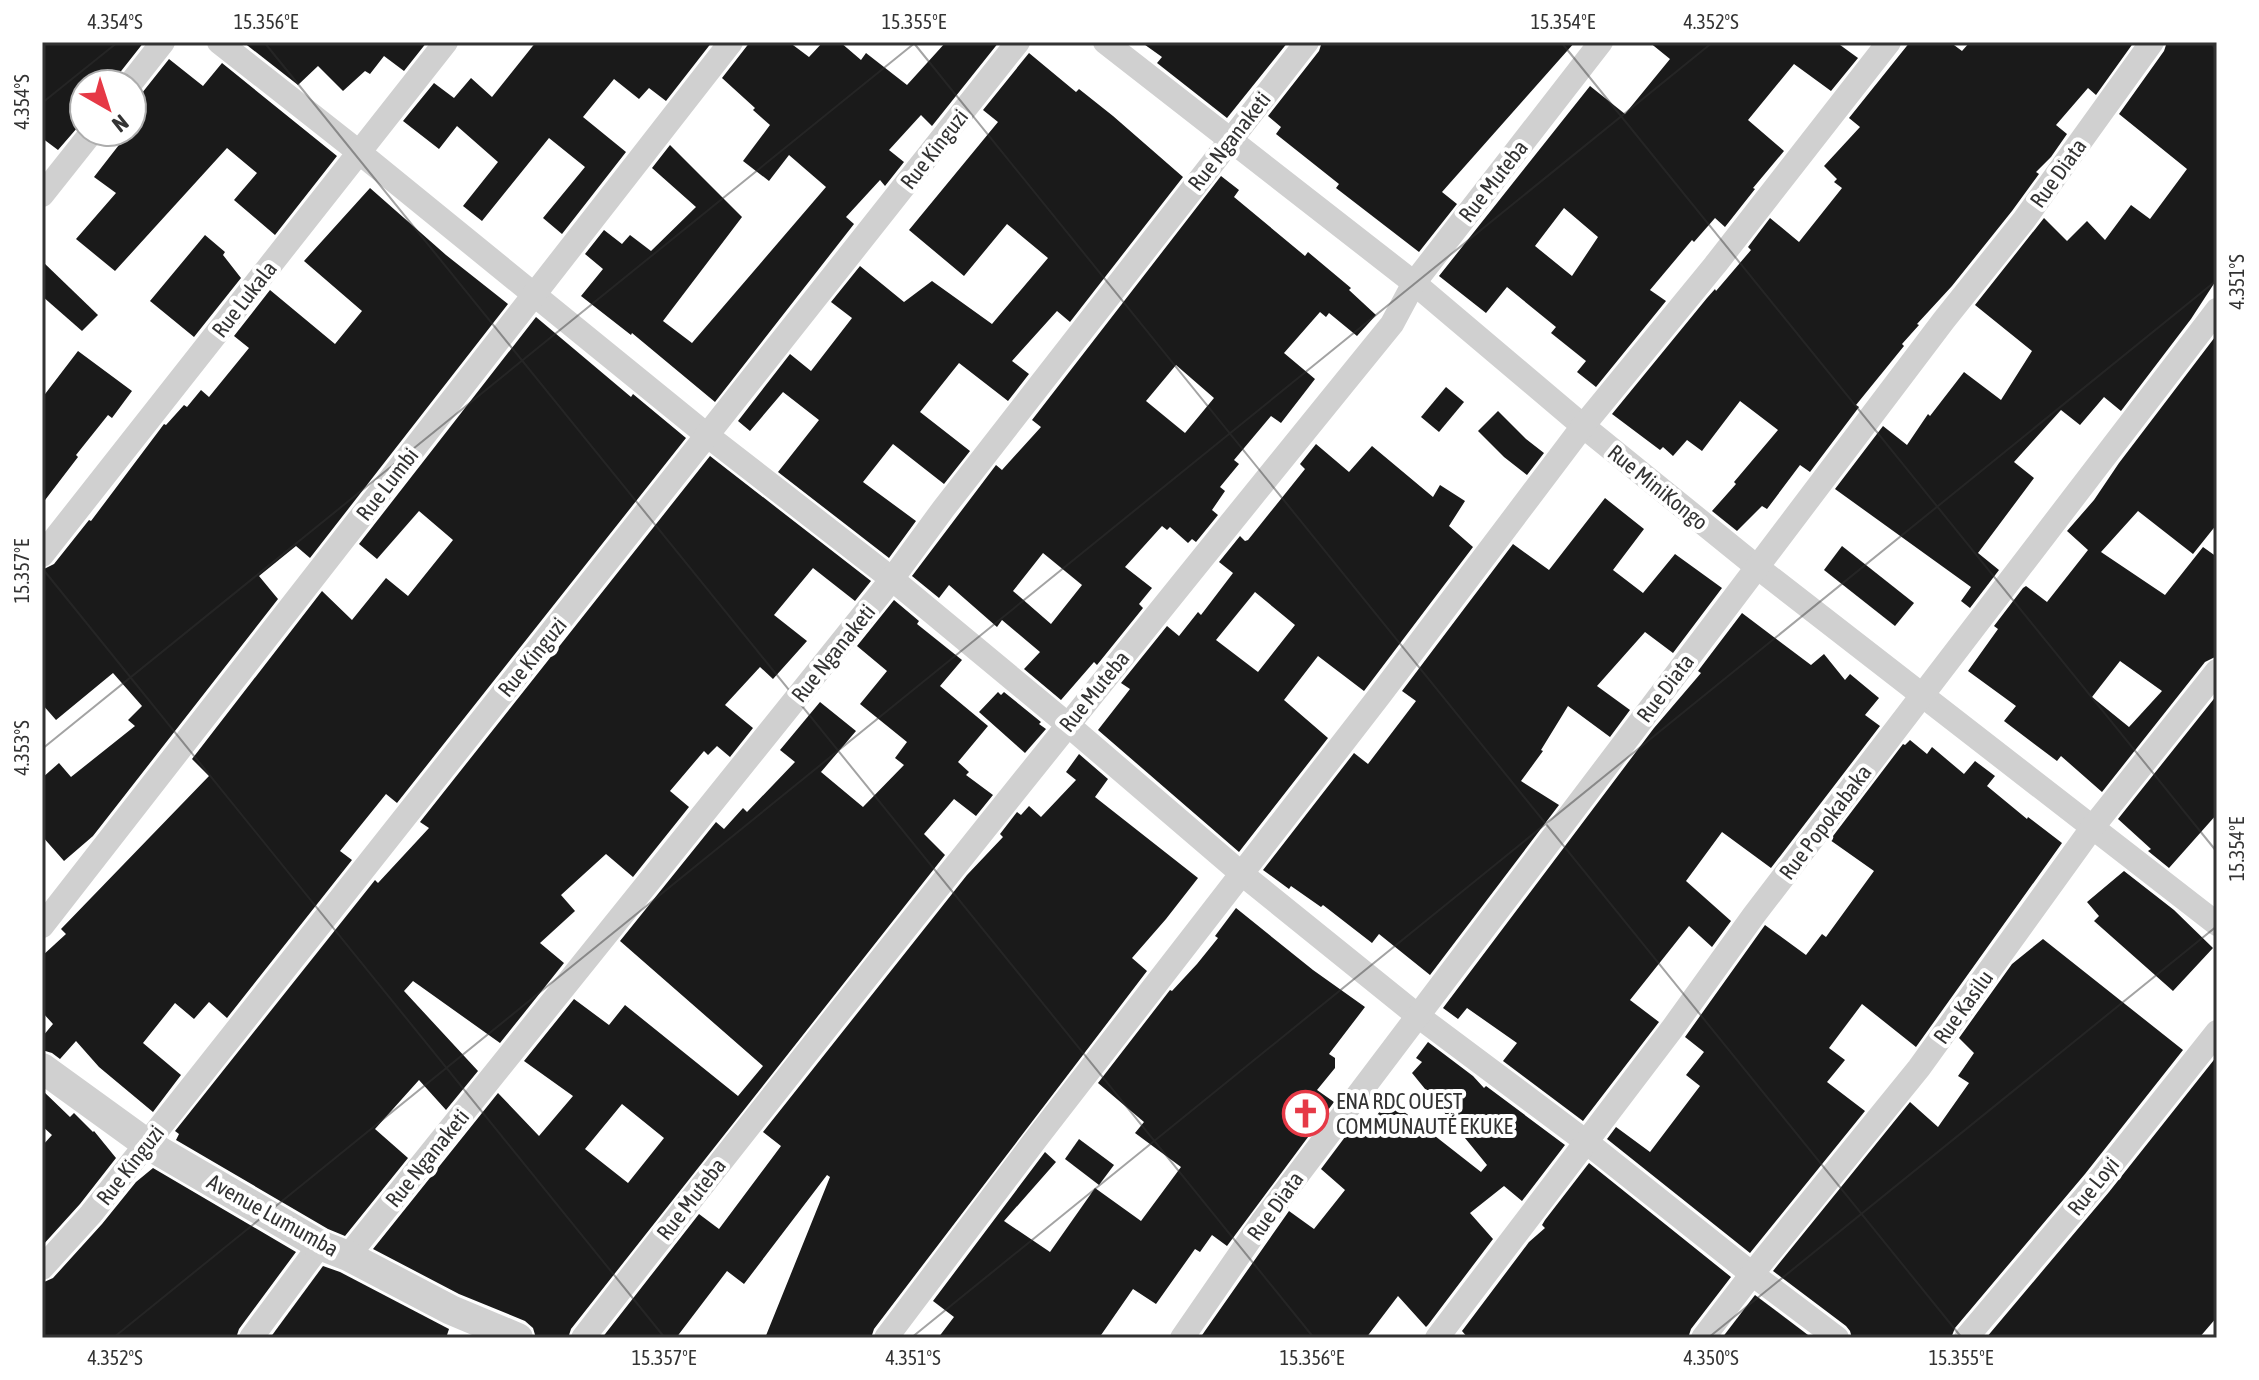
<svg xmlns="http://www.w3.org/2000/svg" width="2259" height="1380" viewBox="0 0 2259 1380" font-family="'Asap Condensed',sans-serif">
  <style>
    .building { fill: #1a1a1a; fill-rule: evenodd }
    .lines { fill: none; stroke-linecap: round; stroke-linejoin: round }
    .minor { stroke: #d0d0d0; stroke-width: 24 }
    .tertiary { stroke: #d0d0d0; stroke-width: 30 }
    .ticks { fill: none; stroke: #333; stroke-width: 2; stroke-opacity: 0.45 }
    .labels { text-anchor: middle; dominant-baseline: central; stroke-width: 8; stroke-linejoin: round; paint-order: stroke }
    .street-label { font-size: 22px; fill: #333; stroke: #fff }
    .poi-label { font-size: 22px; fill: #333; stroke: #fff; text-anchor: start }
    .neatline { fill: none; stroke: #333; stroke-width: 3 }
    .ticks-label { font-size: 20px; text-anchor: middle; fill: #333 }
  </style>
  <rect width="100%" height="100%" fill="#fff"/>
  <!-- building -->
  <g class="building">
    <path d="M42 42H144L118 75 115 84H84V120L58 150 42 138Z"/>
    <path d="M243 42H427L404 71 384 56 370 74 365 71 343 91 318 66 298 85Z"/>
    <path d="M536 42H712L666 101 649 88 639 99 614 79 583 117 626 152 562 234 543 218 585 167 549 138 482 221 463 206 498 162 457 126 439 149 403 121 434 83 454 98 471 78 492 97Z"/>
    <path d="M750 42H789L809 57 823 42H840L861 60 866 53 907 85 946 42H999L932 126 921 115 889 150 904 162 885 186 880 180 846 217 854 224 715 402 632 333 631 335 581 296 603 269 585 254 604 230 622 244 630 235 651 251 696 207 652 168 670 145 742 217 663 321 692 343 826 187 789 155 769 181 743 161 770 125 753 110 755 108 722 78Z"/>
    <path d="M1141 42H1288L1227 118 1157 63 1162 57Z"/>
    <path d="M1322 42H1575L1442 192 1457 204 1419 252 1336 188 1339 184 1276 134 1281 127 1268 116 1319 51Z"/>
    <path d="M1649 42H1836L1858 58 1831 91 1794 64 1748 120 1784 151 1753 188 1755 189 1725 227 1715 218 1694 242 1692 240 1650 290 1666 301 1596 387 1577 372 1586 361 1551 333 1556 327 1507 287 1486 313 1439 276 1590 86 1625 114 1670 59ZM1564 208 1598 237 1572 276 1535 246Z"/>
    <path d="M1910 42H1950L1962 51 1970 42H2134L2096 95 2088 88 2056 125 2067 134 2051 157 2036 172 2039 174 2012 211 1952 286 1917 324 1919 325 1902 344 1904 346 1856 405 1859 407 1810 472 1800 465 1767 509 1762 506 1737 531 1712 511 1736 484 1734 482 1778 430 1740 401 1702 451 1687 440 1673 456 1663 447 1660 450 1612 414 1707 298 1715 289 1716 291 1751 250 1748 247 1770 218 1799 242 1842 188 1834 182 1837 179 1824 166 1860 127 1849 118Z"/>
    <path d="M2167 42H2217V279L2191 319 2121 411 2104 397 2080 425 2061 410 2014 462 2034 478 1978 553 1999 570 1970 608 1961 601 1971 587 1835 489 1883 426 1907 445 1928 414 1930 416 1964 372 2001 400 2032 351 1975 305 2044 218 2067 241 2087 221 2105 240 2131 205 2150 219 2187 169 2119 114 2164 51Z"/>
    <path d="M1029 53 1076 92 1079 89 1113 116 1183 177 1070 322 1057 311 1012 361 1029 374 1008 401 959 363 920 412 970 451 944 484 893 444 863 482 916 521 889 558 778 472 819 420 783 392 750 431 738 421 790 354 811 371 852 318 831 302 860 266 904 302 932 281 992 324 1048 258 1007 224 964 276 909 230 998 122 983 110Z"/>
    <path d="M169 59 203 86 222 63 337 156 275 235 234 200 257 173 227 148 115 271 76 239 116 193 94 177 129 132H132V98L142 93Z"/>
    <path d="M1221 176 1239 190 1234 197 1305 256 1308 252 1351 288 1349 290 1376 315 1357 336 1329 313 1326 317 1320 312 1284 353 1315 379 1281 423 1271 416 1234 460 1239 464 1220 487 1225 491 1212 510 1218 515 1196 542 1192 539 1188 543 1170 527 1167 530 1162 526 1125 567 1152 588 1139 604 1143 608 1097 665 1094 662 1061 700 1024 669 1040 652 1002 620 997 627 949 585 939 598 912 576 996 465 1002 470 1041 427 1032 420ZM1176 365 1214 398 1185 433 1146 401ZM1043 553 1082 585 1051 624 1013 591Z"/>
    <path d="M370 188 446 255 508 304 310 558 296 546 259 576 278 599 93 836 64 861 42 836V778L59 763 71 777 135 726 128 720 142 706 113 673 56 720 42 704V570L54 564 89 520 91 521 164 424 166 425 184 405 187 407 201 390 209 397 249 348 234 336 270 290 335 344 362 311 304 261Z"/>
    <path d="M205 235 225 252 223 255 241 278 194 337 150 301Z"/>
    <path d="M42 261 98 315 82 331 42 296Z"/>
    <path d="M536 317 631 397 633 394 686 438 397 803 386 794 340 851 352 860 227 1018 209 1002 194 1019 175 1003 143 1043 181 1075 153 1112 99 1067 76 1041 60 1059 52 1053 42 1050V1037L53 1024 42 1012V956L66 934 61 929 209 776 192 759 322 591 352 620 386 578 408 596 453 540 419 511 377 559 359 544Z"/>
    <path d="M2215 337 2217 339V524L2193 554 2138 511 2101 552 2165 595 2203 547 2217 557V656L2205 662 2102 792 2061 756 2057 761 2004 721 2016 706 1968 671 1998 629 1994 626 2023 588 2026 586 2047 602 2088 550 2067 531 2094 500 2119 463ZM2120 661 2162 691 2129 727 2092 697Z"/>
    <path d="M78 351 132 391 112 418 108 415 76 455 78 457 42 504V398Z"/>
    <path d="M1446 387 1464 402 1439 432 1421 417Z"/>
    <path d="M1498 411 1526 439 1544 453 1527 475 1504 457 1478 431Z"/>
    <path d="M1316 444 1349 472 1372 446 1433 497 1440 485 1465 501 1449 526 1473 547 1364 691 1318 656 1284 700 1328 738 1239 852 1098 730 1130 689 1121 683 1167 626 1179 636 1198 612 1201 615 1233 573 1219 562 1240 536 1245 541 1248 540 1305 469 1300 464ZM1255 592 1295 625 1258 672 1216 640Z"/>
    <path d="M710 456 871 581 855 601 813 568 774 615 807 641 773 679 760 667 725 705 753 728 730 757 717 746 708 755 704 751 670 791 689 807 633 877 606 854 561 895 575 911 540 943 564 963 500 1043 413 981 404 991 478 1071 446 1110 419 1080 375 1129 408 1158 345 1236 328 1229 176 1140 179 1134 175 1131 375 880 378 883 429 828 420 822Z"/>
    <path d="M1605 498 1644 529 1613 570 1643 593 1675 554 1722 588 1673 653 1645 632 1597 686 1630 710 1610 737 1568 706 1541 750 1543 751 1521 781 1559 805 1430 975 1379 934 1372 943 1323 905 1321 907 1291 886 1289 889 1263 870 1354 753 1368 764 1416 701 1402 691 1513 544 1549 570Z"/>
    <path d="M1842 546 1914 603 1895 626 1824 570Z"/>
    <path d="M894 600 919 621 917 624 962 660 940 686 988 726 958 762 969 772 966 775 993 795 976 816 954 799 924 834 945 855 571 1329 568 1338H536L533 1328 525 1321 459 1294 373 1249 498 1093 539 1136 573 1096 524 1061 574 999 609 1025 625 1005 738 1096 763 1066 620 941 716 822 724 829 743 808 747 812 795 762 780 750 820 702 856 731 821 772 863 807 904 765 895 758 907 742 860 704 887 671 857 646ZM622 1104 664 1138 628 1183 585 1149Z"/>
    <path d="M1742 613 1811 665 1824 654 1845 680 1850 674 1879 698 1865 715 1880 726 1771 868 1722 832 1686 881 1731 921 1712 947 1689 926 1630 1000 1659 1022 1583 1121 1503 1061 1517 1043 1467 1008 1458 1019 1443 1008 1654 728 1701 673 1698 671Z"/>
    <path d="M998 692 1001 695 1004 692 1041 722 1039 724 1046 729 1025 753 979 712Z"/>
    <path d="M2217 695V814L2169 868 2148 851 2151 849 2118 819Z"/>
    <path d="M1910 740 1927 754 1932 747 1964 774 1975 761 1995 776 1987 786 2027 819 2028 817 2062 843 1916 1047 1862 1004 1829 1048 1845 1060 1827 1082 1865 1111 1750 1253 1607 1139 1616 1127 1650 1152 1700 1086 1686 1075 1704 1052 1685 1037 1765 925 1806 955 1822 934 1826 937 1874 871 1830 840 1903 744 1905 745Z"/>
    <path d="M1079 754 1108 779 1095 797 1198 878 1166 919 1132 958 1147 971 874 1329 871 1338H765L830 1177 827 1175 744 1284 727 1271 676 1338H602L699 1214 719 1229 781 1146 763 1132 967 875 1003 837 1000 834 1017 812 1021 815 1029 806 1041 817 1076 780 1066 772Z"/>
    <path d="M2124 871 2174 910 2213 948 2173 991 2094 921 2099 916 2087 902Z"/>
    <path d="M1236 908 1313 970 1365 1007 1329 1054 1335 1058V1068L1317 1090 1334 1102 1227 1246 1212 1235 1200 1252 1195 1249 1156 1304 1133 1289 1099 1338H938L954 1317 933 1301 1045 1152 1056 1162 1004 1221 1050 1252 1095 1188 1141 1221 1181 1167 1135 1133 1144 1122 1098 1083 1170 990 1172 991 1197 964 1218 938 1215 936Z"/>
    <path d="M2043 939 2183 1050 2085 1174 1955 1328 1951 1338H1852L1850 1331 1846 1326 1773 1271 1910 1102 1938 1127 1969 1083 1958 1076 1974 1053 1959 1038 2012 964Z"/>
    <path d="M1428 1042 1473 1076 1484 1088 1486 1086 1565 1145 1522 1201 1504 1186 1470 1213 1493 1239 1428 1325 1426 1327 1398 1296 1366 1338H1200L1289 1211 1314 1229 1345 1190 1321 1169 1357 1121 1361 1118 1369 1125 1389 1100 1481 1172 1487 1165 1412 1073 1422 1062 1416 1058Z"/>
    <path d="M2217 1056V1317L2199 1338H1986L2109 1192Z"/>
    <path d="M42 1090 70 1117 74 1113 93 1132 94 1131 116 1158 80 1204 42 1246V1146L52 1135 42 1126Z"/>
    <path d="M1079 1139 1114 1165 1099 1185 1065 1159Z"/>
    <path d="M1589 1163 1731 1277 1691 1329 1688 1338H1468L1462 1331 1529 1242 1545 1228 1542 1225 1545 1220Z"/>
    <path d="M153 1168 296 1252 239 1329 236 1338H42V1283L53 1278 102 1224 136 1182Z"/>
    <path d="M323 1266 340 1272 449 1329 446 1338H270Z"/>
    <path d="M1755 1295 1812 1338H1722Z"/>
  </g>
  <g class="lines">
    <!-- minor -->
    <g class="minor">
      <path d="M219 42 360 153 708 436 892 579 1067 724 1242 874 1418 1016 1585 1141 1752 1274 1837 1338"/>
      <path d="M1105 42 1414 283 1583 426 1757 567 2217 924"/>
      <path d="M130 84 163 42"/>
      <path d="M42 195 92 132"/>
      <path d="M42 555 446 42"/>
      <path d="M42 926 731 42"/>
      <path d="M348 1256 892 579 944 508 1307 42"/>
      <path d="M42 1268 91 1214 1018 42"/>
      <path d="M251 1338 320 1245"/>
      <path d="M583 1338C849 996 1119 660 1392 324L1414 283 1601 42"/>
      <path d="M886 1338 1036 1139 1380 695 1583 426 1715 265 1889 42"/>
      <path d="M1182 1338 1262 1222 1944 320 2024 220 2152 42"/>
      <path d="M1437 1338 1672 1029 1754 915 2217 310"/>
      <path d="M1703 1338 1752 1274 1919 1068 2092 828 2217 671"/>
      <path d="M1966 1338 2097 1183 2217 1032"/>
    </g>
    <!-- tertiary -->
    <path class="tertiary" d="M42 1068 147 1144 320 1245 348 1256 451 1310 518 1338"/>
  </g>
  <!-- ticks -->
  <path class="ticks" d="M264 42 1314 1338M913 42 1962 1338M1561 42 2217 852M2210 42 2217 51M42 103 118 42M42 568 665 1338M42 749 916 42M113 1338 1713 42M911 1338 2217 280M1708 1338 2217 926"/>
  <!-- icons -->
  <defs>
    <symbol id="church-ring" viewBox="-11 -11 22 22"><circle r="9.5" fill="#fff" stroke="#e63946" stroke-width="1.5"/><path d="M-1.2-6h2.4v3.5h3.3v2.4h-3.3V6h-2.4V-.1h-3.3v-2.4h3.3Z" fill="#e63946"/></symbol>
  </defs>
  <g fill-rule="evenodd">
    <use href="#church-ring" x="1280" y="1088" width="51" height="51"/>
  </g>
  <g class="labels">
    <!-- street labels -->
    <g class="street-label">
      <text transform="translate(1229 141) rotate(-52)">Rue Nganaketi</text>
      <text transform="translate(934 149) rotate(-52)">Rue Kinguzi</text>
      <text transform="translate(2058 173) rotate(-54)">Rue Diata</text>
      <text transform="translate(1493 181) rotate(-52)">Rue Muteba</text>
      <text transform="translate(244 299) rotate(-52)">Rue Lukala</text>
      <text transform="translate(387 484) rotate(-52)">Rue Lumbi</text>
      <text transform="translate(1658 487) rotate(39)">Rue MiniKongo</text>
      <text transform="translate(833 653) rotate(-51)">Rue Nganaketi</text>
      <text transform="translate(532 657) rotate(-51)">Rue Kinguzi</text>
      <text transform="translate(1665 688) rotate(-53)">Rue Diata</text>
      <text transform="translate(1094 691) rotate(-51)">Rue Muteba</text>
      <text transform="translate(1825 822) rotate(-53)">Rue Popokabaka</text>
      <text transform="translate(1963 1007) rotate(-54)">Rue Kasilu</text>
      <text transform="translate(427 1158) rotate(-51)">Rue Nganaketi</text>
      <text transform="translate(130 1165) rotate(-52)">Rue Kinguzi</text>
      <text transform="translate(2093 1186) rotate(-51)">Rue Loyi</text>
      <text transform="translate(691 1199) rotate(-52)">Rue Muteba</text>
      <text transform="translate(1275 1206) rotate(-54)">Rue Diata</text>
      <text transform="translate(273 1215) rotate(29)">Avenue Lumumba</text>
    </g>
    <!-- poi labels -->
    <g class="poi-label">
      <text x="1336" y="1101">ENA RDC OUEST<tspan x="1336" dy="25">COMMUNAUTÉ EKUKE</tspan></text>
    </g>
  </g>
  <!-- border -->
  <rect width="2259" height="1380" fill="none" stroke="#ffffff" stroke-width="88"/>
  <!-- north arrow -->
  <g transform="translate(108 108) rotate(141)"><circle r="38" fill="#ffffff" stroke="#adadad" stroke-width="2"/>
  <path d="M0-6L14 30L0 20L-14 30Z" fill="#e63946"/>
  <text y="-12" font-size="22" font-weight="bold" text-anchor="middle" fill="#333333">N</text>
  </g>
  <rect x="44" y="44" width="2171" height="1292" class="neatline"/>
  <g class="ticks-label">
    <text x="115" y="29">4.354°S</text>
    <text x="266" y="29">15.356°E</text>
    <text x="914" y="29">15.355°E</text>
    <text x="1563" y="29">15.354°E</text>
    <text x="1711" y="29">4.352°S</text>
    <text transform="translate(22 102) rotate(-90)" y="7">4.354°S</text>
    <text transform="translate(2237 282) rotate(-90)" y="7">4.351°S</text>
    <text transform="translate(22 571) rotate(-90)" y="7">15.357°E</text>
    <text transform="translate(22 748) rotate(-90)" y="7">4.353°S</text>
    <text transform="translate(2237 849) rotate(-90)" y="7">15.354°E</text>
    <text x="115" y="1365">4.352°S</text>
    <text x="664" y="1365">15.357°E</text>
    <text x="913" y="1365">4.351°S</text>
    <text x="1312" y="1365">15.356°E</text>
    <text x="1711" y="1365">4.350°S</text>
    <text x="1961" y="1365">15.355°E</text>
  </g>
</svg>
